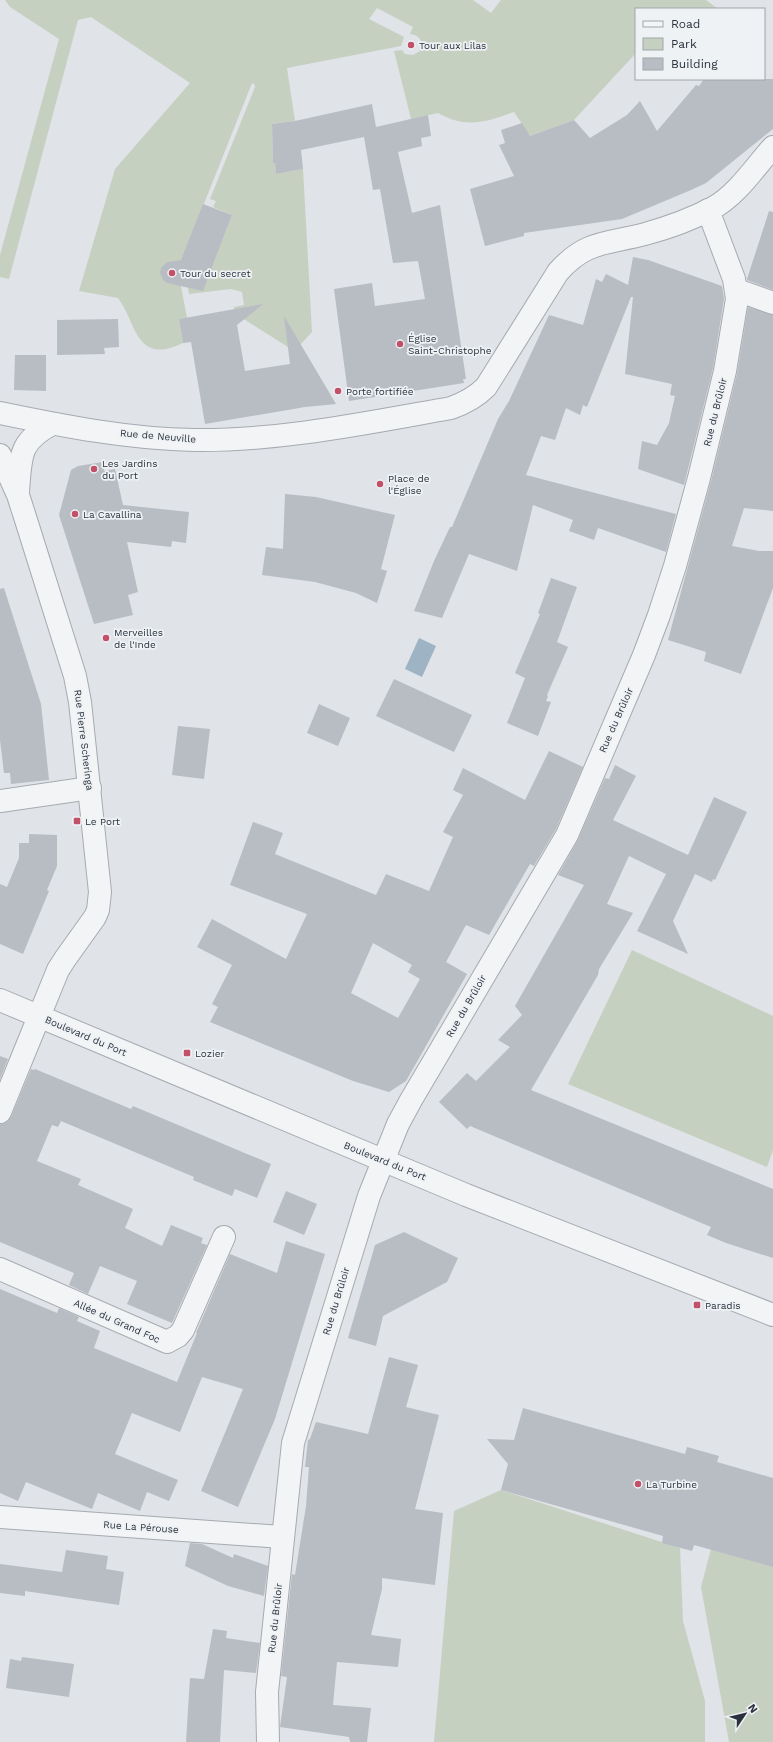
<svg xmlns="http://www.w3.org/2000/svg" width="773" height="1742" viewBox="0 0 773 1742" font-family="'Work Sans',sans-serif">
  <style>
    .green { fill: #c6d0c1 }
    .water { fill: #9eb3c4 }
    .building { fill: #b7bdc3; fill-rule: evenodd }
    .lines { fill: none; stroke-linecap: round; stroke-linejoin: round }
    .minor-casing { stroke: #a6aab1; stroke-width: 24 }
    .minor { stroke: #f2f4f6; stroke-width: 22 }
    .poi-dot { fill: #c15068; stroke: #eff2f5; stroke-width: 1.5 }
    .labels { text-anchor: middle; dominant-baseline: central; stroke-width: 3.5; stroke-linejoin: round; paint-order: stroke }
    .poi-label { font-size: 10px; fill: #2a323d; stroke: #eff2f5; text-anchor: start }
    .street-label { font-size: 10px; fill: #2a323d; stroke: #eff2f5 }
  </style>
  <rect width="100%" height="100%" fill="#e0e3e7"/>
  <!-- green -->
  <g class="green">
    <path d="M5 0H473L491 13 501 0H706L718 9H636V53L574 120 530 136 514 112C486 122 466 129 438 113L411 119 394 51 402 50 405 54 413 55 420 51C424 42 420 35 410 34L413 27 377 8 369 19 404 37 401 46 287 68 295 121 272 124 273 163H275L276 174 303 169 312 332 301 344 288 347 234 313V307L244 305 242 292 231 289 189 294 184 265 209 275 232 215 213 207 216 201 210 199 255 87V85L252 83 180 264 175 261 168 262 161 269C161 281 169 288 180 281L187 318 179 319 183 343C135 366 137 323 118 298L79 291 115 169 190 83 91 17 78 20 9 279 0 277V255L59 39 10 7Z"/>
    <path d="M632 950 773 1016V1150L767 1167 568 1084Z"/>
    <path d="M501 1490 680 1548 683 1621 705 1701V1742H434L454 1511Z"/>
    <path d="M711 1549 773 1567V1742H729L701 1587Z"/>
  </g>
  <!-- water -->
  <path class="water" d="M419 638 436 646 422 677 405 669Z"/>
  <!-- building -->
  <g class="building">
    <path d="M704 79H773V129L706 183 691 190 622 219 524 233V236L485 246 470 189 514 176 499 145 505 143 501 130 522 123 530 136 574 120 590 138 627 115 640 101 657 131 696 85 699 86Z"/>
    <path d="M372 104 376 127 428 115 431 136 421 138 422 146 398 152 412 213 440 205 466 379H463L464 383 349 401 334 289 372 283 375 306 425 299 418 261 393 263 380 189 373 190 364 137 301 150 303 169 276 174 275 163H273L272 124 295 121Z"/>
    <path d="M203 204 232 215 203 291 167 283 163 280 160 273 161 268 167 262 181 260Z"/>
    <path d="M769 211 773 212V290L747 280V279Z"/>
    <path d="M633 257 648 260 722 286 724 299 713 368 684 485 638 469 642 441 657 445 669 423 675 396 670 395 672 384 625 374 633 297H631L587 407 583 405 580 415 566 408 555 440 541 436 526 475 676 514 666 552 598 528 594 540 569 531 573 520 533 505 517 571 469 554 442 618 414 611 434 561 450 527H452L498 419 509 401 549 315 583 325 596 279 602 282 606 274 628 285Z"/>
    <path d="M263 304 237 325 245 371 290 364 284 316 336 404 305 407 205 424 191 342 183 343 179 319Z"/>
    <path d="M748 307 773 315V511L744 508 732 546 759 551H773V588L741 674 704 661 706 652 668 640 711 481 737 374Z"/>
    <path d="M118 319 119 347 104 348 105 354 57 355V320Z"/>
    <path d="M15 355H46V391L14 390Z"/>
    <path d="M103 462 104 471 115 469 123 505 189 512 186 543 172 541 171 547 127 542 138 592 128 595 133 615 94 624 59 515 71 470 78 466Z"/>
    <path d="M285 494 316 497 395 515 381 569 387 571 377 603 356 593 315 582 262 575 266 547 283 549Z"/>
    <path d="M551 578 577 587 557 642 568 647 547 695 548 696 546 701 551 702 538 736 507 723 525 678 515 673 540 614 538 613Z"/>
    <path d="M4 588 41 704 49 780 11 784 10 773H4L0 740V589Z"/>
    <path d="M394 679 472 715 454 752 376 716Z"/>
    <path d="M319 704 350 718 338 746 307 733Z"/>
    <path d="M178 726 210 729 204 779 172 775Z"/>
    <path d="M549 751 583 767 556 829 534 866 530 864 489 935 466 925 446 962 467 974 406 1081 389 1092 353 1081 210 1022 218 1007 212 1004 232 965 197 947 212 919 286 959 307 914 230 885 253 822 283 833 275 854 376 895 386 874 429 891 453 837 443 832 463 795 453 790 463 768 525 800ZM373 943 412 965 408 972 420 979 398 1018 351 993Z"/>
    <path d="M615 765 636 776 613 820 688 855 714 797 747 812 715 880 713 879 712 882 695 874 673 921 688 954 637 931 666 874 629 856 607 904 633 913 599 969 598 975 531 1090 773 1189V1258L726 1243 707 1235 711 1227 470 1126 467 1129 439 1102 467 1073 476 1081 510 1047 498 1040 522 1015 515 1006 584 885 558 875 578 840 605 778 609 779Z"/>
    <path d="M29 834 57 835V866L47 890 49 891 23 954 0 944V884L7 887 19 858V843H29Z"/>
    <path d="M0 1056 8 1059 0 1079Z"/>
    <path d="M31 1069 34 1070 35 1069 131 1109 133 1106 271 1164 257 1198 235 1189 232 1196 193 1180 194 1177 61 1121 58 1127 52 1125 37 1161 81 1179 78 1185 133 1209 125 1228 162 1246 171 1225 203 1238 201 1243 207 1245 172 1323 127 1304 137 1281 100 1266 88 1294 69 1285 74 1273 0 1242V1124L7 1122 11 1117Z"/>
    <path d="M286 1191 317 1204 304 1235 273 1222Z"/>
    <path d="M404 1232 458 1258 447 1282 383 1316 376 1346 348 1338 375 1245Z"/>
    <path d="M286 1241 325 1254 275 1419 238 1507 201 1491 243 1389 202 1377 180 1432 132 1413 115 1454 178 1480 169 1501 147 1492 140 1511 98 1493 92 1509 26 1482 18 1501 0 1493V1289L57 1313 59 1308 79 1317 77 1321 100 1331 94 1348 177 1382 197 1333H196L230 1254 277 1273Z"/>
    <path d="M389 1357 418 1365 406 1407 439 1415 415 1509 443 1513 435 1585 382 1578V1589L371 1635 401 1639 398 1667 337 1662 333 1705 371 1708 367 1742H350L349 1737 280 1727 287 1677 281 1676 292 1574 295 1575 306 1506 309 1467H305L308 1440 310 1439 316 1422 368 1434Z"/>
    <path d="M523 1408 685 1454 687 1447 719 1456 717 1462 773 1478V1567L694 1545 692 1551 662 1543 663 1536 501 1490 508 1464 487 1439 514 1440Z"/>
    <path d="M190 1543 202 1544 233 1558 234 1554 268 1566 264 1596 228 1586 185 1566Z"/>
    <path d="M66 1550 108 1556 106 1569 124 1572 119 1605 25 1591V1596L0 1593V1564L62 1572Z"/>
    <path d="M213 1629 227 1631 226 1638 260 1643 256 1673 224 1670 220 1742H186L190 1678 204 1679Z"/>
    <path d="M22 1657 74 1664 69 1697 6 1688 10 1659 21 1661Z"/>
  </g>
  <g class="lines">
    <defs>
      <g id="minor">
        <path d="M737 290 773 303"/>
        <path d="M0 413C63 426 129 439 194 440 281 441 366 423 451 408 465 403 476 397 486 387L558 272C586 240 608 244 645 234 667 228 692 219 713 208 737 195 755 167 773 147"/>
        <path d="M0 455 18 495 26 520 75 676 80 702 100 892 98 910 95 917 65 959 58 970 0 1112"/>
        <path d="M18 492C21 457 18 442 52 424"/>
        <path d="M0 801 90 788"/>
        <path d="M0 1000 466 1195 773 1315"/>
        <path d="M0 1269 167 1342 178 1336 183 1330 224 1237"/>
        <path d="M0 1517 282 1537"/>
        <path d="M268 1742 267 1692 293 1443 369 1196 398 1124 411 1100 567 835 644 655 659 615 675 566 699 478 725 371 737 299 734 279 708 210"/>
      </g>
    </defs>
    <!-- minor casing -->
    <use href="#minor" class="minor-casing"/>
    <!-- minor -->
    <use href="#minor" class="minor"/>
  </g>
  <!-- markers -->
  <g class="poi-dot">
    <circle cx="411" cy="45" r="4"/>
    <circle cx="172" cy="273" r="4"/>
    <circle cx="400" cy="344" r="4"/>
    <circle cx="338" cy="391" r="4"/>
    <circle cx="94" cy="469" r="4"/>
    <circle cx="380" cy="484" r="4"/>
    <circle cx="75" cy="514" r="4"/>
    <circle cx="106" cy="638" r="4"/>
    <rect x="73" y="817" width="8" height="8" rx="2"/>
    <rect x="183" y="1049" width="8" height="8" rx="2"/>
    <rect x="693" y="1301" width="8" height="8" rx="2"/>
    <circle cx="638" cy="1484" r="4"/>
  </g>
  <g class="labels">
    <!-- poi labels -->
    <g class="poi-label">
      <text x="419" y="45">Tour aux Lilas</text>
      <text x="180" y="273">Tour du secret</text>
      <text x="408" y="338">Église<tspan x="408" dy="12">Saint-Christophe</tspan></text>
      <text x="346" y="391">Porte fortifiée</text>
      <text x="102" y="463">Les Jardins<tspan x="102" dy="12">du Port</tspan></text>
      <text x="388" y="478">Place de<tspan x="388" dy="12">l'Église</tspan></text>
      <text x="83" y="514">La Cavallina</text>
      <text x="114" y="632">Merveilles<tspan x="114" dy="12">de l'Inde</tspan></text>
      <text x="85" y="821">Le Port</text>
      <text x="195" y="1053">Lozier</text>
      <text x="705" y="1305">Paradis</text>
      <text x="646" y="1484">La Turbine</text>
    </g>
    <!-- street labels -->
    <g class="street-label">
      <text transform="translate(715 412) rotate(-76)">Rue du Brûloir</text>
      <text transform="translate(158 436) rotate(5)">Rue de Neuville</text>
      <text transform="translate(616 720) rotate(-66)">Rue du Brûloir</text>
      <text transform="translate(84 740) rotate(83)">Rue Pierre Scheringa</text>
      <text transform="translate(466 1006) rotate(-60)">Rue du Brûloir</text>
      <text transform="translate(86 1036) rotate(23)">Boulevard du Port</text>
      <text transform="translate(385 1161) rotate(22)">Boulevard du Port</text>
      <text transform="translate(336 1301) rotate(-73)">Rue du Brûloir</text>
      <text transform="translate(117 1321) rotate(24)">Allée du Grand Foc</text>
      <text transform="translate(141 1527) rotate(4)">Rue La Pérouse</text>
      <text transform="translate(275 1618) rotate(-84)">Rue du Brûloir</text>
    </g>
  </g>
  <!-- legend -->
  <rect x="635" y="8" width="130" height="72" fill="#eff2f5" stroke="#a0a5ab"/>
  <rect x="643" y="21" width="20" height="6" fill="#f2f4f6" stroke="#a0a5ab"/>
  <text x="671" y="28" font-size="12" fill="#2a323d">Road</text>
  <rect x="643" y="38" width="20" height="12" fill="#c6d0c1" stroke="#a0a5ab"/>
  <text x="671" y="48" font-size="12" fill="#2a323d">Park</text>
  <rect x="643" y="58" width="20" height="12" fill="#b7bdc3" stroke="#a0a5ab"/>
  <text x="671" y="68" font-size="12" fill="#2a323d">Building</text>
  <!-- north arrow -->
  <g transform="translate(745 1714) rotate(55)" stroke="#eff2f5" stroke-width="3" paint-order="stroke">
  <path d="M0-3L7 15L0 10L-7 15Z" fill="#2a323d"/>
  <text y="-6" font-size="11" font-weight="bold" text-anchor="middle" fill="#2a323d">N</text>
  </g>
</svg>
